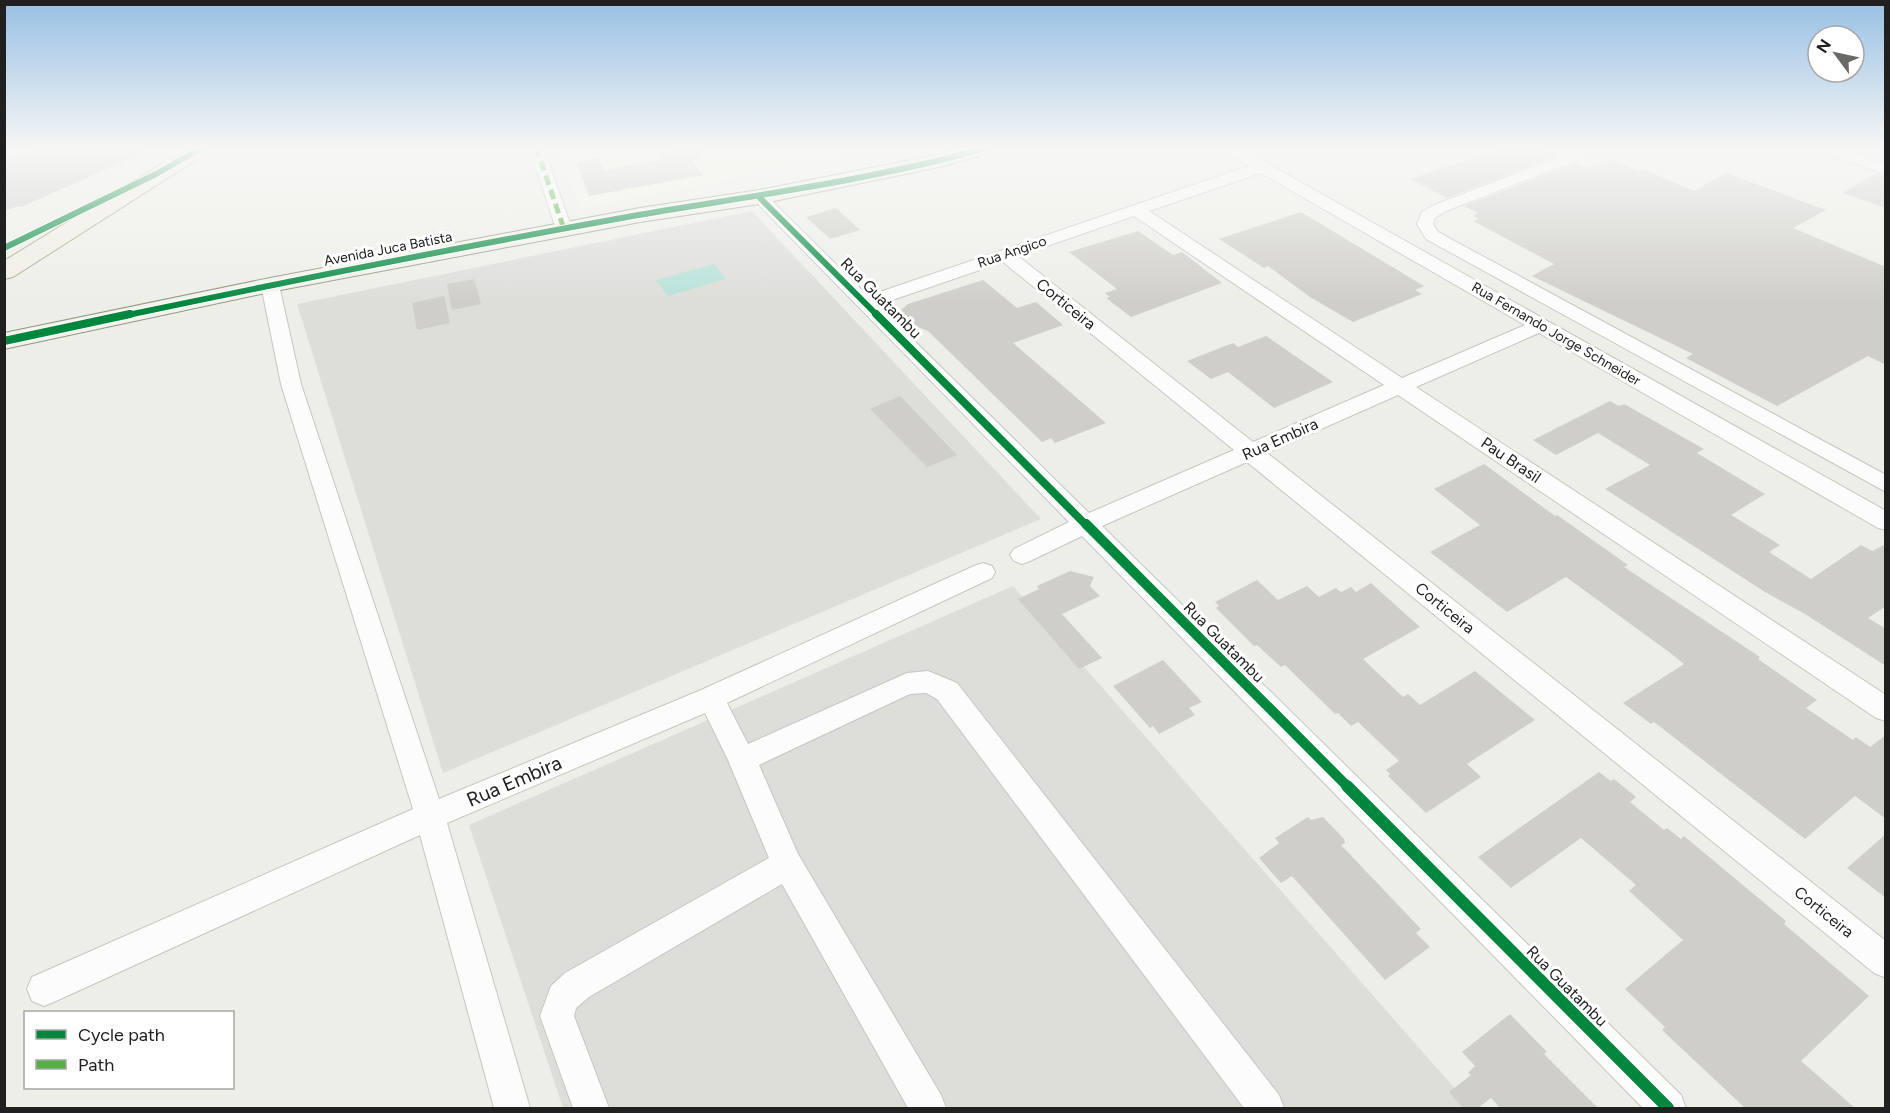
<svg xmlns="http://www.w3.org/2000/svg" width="1890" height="1113" viewBox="0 0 1890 1113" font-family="Figtree,sans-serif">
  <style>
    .residential { fill: #ddddda }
    .education { fill: #f3f6e6 }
    .pitch { fill: #b7e2d9 }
    .building { fill: #cfceca }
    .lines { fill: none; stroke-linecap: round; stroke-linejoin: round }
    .street-casing { stroke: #c5c5c3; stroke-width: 2 }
    .secondary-casing { stroke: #919782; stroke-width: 2 }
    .primary-casing { stroke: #a3a087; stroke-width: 2 }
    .street { fill: #fcfcfc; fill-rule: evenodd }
    .secondary { fill: #f1f3ec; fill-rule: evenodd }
    .primary { fill: #f1eee6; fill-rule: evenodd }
    .quiet { stroke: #55b145; stroke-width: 5; stroke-dasharray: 10 5; stroke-linecap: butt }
    .cycleway-far3-casing { stroke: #fff; stroke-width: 8 }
    .cycleway-far2-casing { stroke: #fff; stroke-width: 10 }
    .cycleway-far1-casing { stroke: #fff; stroke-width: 14 }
    .cycleway-casing { stroke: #fff; stroke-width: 16 }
    .cycleway-far3 { stroke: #00873e; stroke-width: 6 }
    .cycleway-far2 { stroke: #00873e; stroke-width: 8 }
    .cycleway-far1 { stroke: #00873e; stroke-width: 10 }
    .cycleway { stroke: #00873e; stroke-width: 12 }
    .labels { text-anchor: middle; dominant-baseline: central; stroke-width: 6; stroke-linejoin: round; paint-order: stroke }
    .far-street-label { font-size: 14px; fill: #202020; stroke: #fff }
    .street-label { font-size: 16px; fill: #202020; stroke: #fff }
    .near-street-label { font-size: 20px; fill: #202020; stroke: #fff }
  </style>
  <rect width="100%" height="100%" fill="#eeeee9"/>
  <!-- residential -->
  <g class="residential">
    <path d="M752 211 1041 519 443 773 297 304Z"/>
    <path d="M1013 586 1472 1108H563L469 825Z"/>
  </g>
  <!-- education -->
  <path class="education" d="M560 147H893L579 209Z"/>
  <!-- pitch -->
  <path class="pitch" d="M714 264 726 279 668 296 656 280Z"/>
  <!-- building -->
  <g class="building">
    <path d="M42 147H156L21 207 18 206 4 211V161Z"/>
    <path d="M694 147H706L692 162 704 175 589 196 576 162 599 158 604 170 661 160 657 153Z"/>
    <path d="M1506 147H1539L1558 155 1447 198 1410 179Z"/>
    <path d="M1610 159 1638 171 1643 169 1694 191 1726 173 1826 210 1793 228 1886 267V365L1868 356 1777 406 1686 358 1693 354 1532 276 1554 264 1473 221 1479 219 1473 216 1478 213 1464 206 1576 163 1587 168Z"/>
    <path d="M1876 173 1886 176V208L1843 193Z"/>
    <path d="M836 208 860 230 830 239 806 217Z"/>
    <path d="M1301 212 1424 286 1415 290 1422 294 1353 322 1310 297 1268 266 1264 268 1219 239Z"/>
    <path d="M1138 231 1173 255 1182 252 1222 283 1131 317 1106 298 1110 297 1105 293 1117 289 1069 252Z"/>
    <path d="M474 279 481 304 452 310 447 284Z"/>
    <path d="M983 280 1017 308 1036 302 1063 325 1013 343 1106 423 1055 443 1051 438 1042 442 928 331 893 317 908 304Z"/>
    <path d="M444 296 450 323 417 330 412 303Z"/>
    <path d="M1266 336 1333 382 1274 408 1228 372 1211 379 1187 361 1233 343 1238 347Z"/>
    <path d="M900 396 957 455 927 467 870 409Z"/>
    <path d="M1610 401 1619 406 1624 404 1704 449 1697 453 1765 494 1731 515 1780 545 1769 552 1811 579 1861 545 1872 551 1886 544V606L1868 618 1886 629V666L1805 614 1765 592 1605 489 1650 465 1598 433 1556 455 1533 440Z"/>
    <path d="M1484 464 1555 516 1557 515 1628 565 1624 567 1760 657 1758 659 1817 700 1806 708 1853 740 1856 737 1870 747 1886 735V819L1855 796 1805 839 1654 722 1651 724 1623 703 1684 664 1669 652 1566 577 1507 612 1430 552 1480 525 1434 489Z"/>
    <path d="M1070 571 1094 577 1090 586 1100 596 1062 614 1102 658 1079 669 1018 599 1039 589 1037 586Z"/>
    <path d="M1257 580 1278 600 1307 586 1319 597 1336 588 1341 592 1351 587 1356 592 1371 583 1420 627 1363 659 1403 697 1408 694 1420 705 1475 671 1535 720 1467 764 1481 777 1426 813 1388 776 1390 774 1386 770 1399 761 1358 722 1351 726 1338 713 1335 714 1285 665 1281 667 1257 645 1254 646 1216 608 1219 606 1215 602Z"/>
    <path d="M1163 660 1202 702 1189 708 1195 715 1159 734 1153 726 1150 728 1113 686Z"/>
    <path d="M1599 772 1611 781 1614 779 1636 797 1630 802 1664 830 1667 828 1681 839 1684 836 1786 921 1784 924 1869 996 1801 1061 1855 1108H1745L1662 1030 1665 1027 1625 989 1683 940 1629 891 1636 885 1581 838 1511 888 1478 857Z"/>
    <path d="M1308 817 1311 820 1323 817 1344 839 1345 843 1341 845 1421 929 1416 933 1430 947 1385 980 1292 876 1281 883 1259 858 1279 843 1275 838Z"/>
    <path d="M1886 834V898L1847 868Z"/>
    <path d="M1510 1014 1547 1052 1544 1054 1598 1108H1500L1491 1098 1478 1108H1463L1449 1092 1471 1075 1468 1073 1475 1066 1462 1052Z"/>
  </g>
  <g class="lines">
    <defs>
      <g id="street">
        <path d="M314 147H410L408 150 384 155 321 151Z"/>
        <path d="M529 147H543L572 229 570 233 564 234 556 229Z"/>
        <path d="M1220 147H1238L1886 511V530L1878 528 1539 333 1416 387 1886 695V721L1876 718 1398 395 1267 453 1886 941V978L1874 973 1247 462 1102 526 1681 1095 1686 1108H1643L1082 536 1030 561 1022 564 1014 561 1010 555 1014 549 1069 522 751 197 759 192 765 194 868 296 1249 166ZM1261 173 1525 325 1402 378 1149 211ZM1134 216 1384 385 1253 442 1018 256ZM1003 262 1234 450 1089 513 878 305Z"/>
        <path d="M1585 147H1605L1603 150 1446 211 1435 218 1433 224 1438 232 1886 475V492L1426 239 1417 224 1422 212 1434 205Z"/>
        <path d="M1814 147H1836L1886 164V174L1816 150Z"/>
        <path d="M1875 147H1886V153Z"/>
        <path d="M270 280 276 281 279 285 301 384 439 799 701 690 974 566 983 563 992 566 995 572 992 578 727 703 748 744 907 673 928 671 957 683 1279 1095 1284 1108H1244L937 699 926 693 910 694 759 765 798 854 941 1095 946 1108H908L782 884 589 997 576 1008 574 1016 609 1108H573L540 1016 551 986 565 973 769 858 728 760 705 713 447 823 530 1108H494L420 835 56 1001 44 1006 32 1001 27 989 32 977 413 809 281 384 261 285 264 281Z"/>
      </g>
      <path id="secondary" d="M967 147H999L996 151 944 166 759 204 640 222 270 292 4 349V333L270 278 640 208 759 190 941 154Z"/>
      <path id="primary" d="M189 147H213L210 151 13 277 4 279V261Z"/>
    </defs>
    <!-- street casing -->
    <use href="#street" class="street-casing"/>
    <!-- secondary casing -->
    <use href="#secondary" class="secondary-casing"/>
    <!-- primary casing -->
    <use href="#primary" class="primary-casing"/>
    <!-- street -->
    <use href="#street" class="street"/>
    <!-- secondary -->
    <use href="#secondary" class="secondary"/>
    <!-- primary -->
    <use href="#primary" class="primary"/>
    <!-- quiet -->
    <path class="quiet" d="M536 147 564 229"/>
    <defs>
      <g id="cycleway-far3">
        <path d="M759 197 878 316"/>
        <path d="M4 248 156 174 203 147"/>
        <path d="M123 316C294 280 466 246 638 215 756 195 874 180 989 147"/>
      </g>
      <g id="cycleway-far2">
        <path d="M876 314 1087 526"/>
        <path d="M4 341 130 314"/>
      </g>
      <path id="cycleway-far1" d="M1086 524 1348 787"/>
      <path id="cycleway" d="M1347 786 1668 1108"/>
    </defs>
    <!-- cycleway-far3 casing -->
    <use href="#cycleway-far3" class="cycleway-far3-casing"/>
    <!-- cycleway-far2 casing -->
    <use href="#cycleway-far2" class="cycleway-far2-casing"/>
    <!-- cycleway-far1 casing -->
    <use href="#cycleway-far1" class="cycleway-far1-casing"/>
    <!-- cycleway casing -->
    <use href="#cycleway" class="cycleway-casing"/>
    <!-- cycleway-far3 -->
    <use href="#cycleway-far3" class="cycleway-far3"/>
    <!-- cycleway-far2 -->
    <use href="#cycleway-far2" class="cycleway-far2"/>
    <!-- cycleway-far1 -->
    <use href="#cycleway-far1" class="cycleway-far1"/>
    <!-- cycleway -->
    <use href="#cycleway" class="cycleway"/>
  </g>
  <!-- sky -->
  <linearGradient id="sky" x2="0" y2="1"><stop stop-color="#97c0e4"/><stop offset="0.49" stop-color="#f7f7f5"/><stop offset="1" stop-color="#f7f7f5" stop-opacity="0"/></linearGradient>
  <rect width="1890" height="303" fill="url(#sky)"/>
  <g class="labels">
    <!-- far-street labels -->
    <g class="far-street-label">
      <text transform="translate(388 249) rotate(-11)">Avenida Juca Batista</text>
      <text transform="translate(1012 252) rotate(-19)">Rua Angico</text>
      <text transform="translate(1556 334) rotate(30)">Rua Fernando Jorge Schneider</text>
    </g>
    <!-- street labels -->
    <g class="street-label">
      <text transform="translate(881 298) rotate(45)">Rua Guatambu</text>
      <text transform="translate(1066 304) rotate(39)">Corticeira</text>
      <text transform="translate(1280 439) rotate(-24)">Rua Embira</text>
      <text transform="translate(1511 460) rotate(34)">Pau Brasil</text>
      <text transform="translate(1445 608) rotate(39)">Corticeira</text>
      <text transform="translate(1224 642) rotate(45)">Rua Guatambu</text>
      <text transform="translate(1824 912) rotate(39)">Corticeira</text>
      <text transform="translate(1567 986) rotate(45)">Rua Guatambu</text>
    </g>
    <!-- near-street labels -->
    <g class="near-street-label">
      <text transform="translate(514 781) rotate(-23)">Rua Embira</text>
    </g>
  </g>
  <!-- border -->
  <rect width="1890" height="1113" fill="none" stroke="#202020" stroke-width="12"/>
  <!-- legend -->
  <rect x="24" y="1011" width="210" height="78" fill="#ffffff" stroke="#a6a6a6" stroke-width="1.5"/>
  <rect x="36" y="1030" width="30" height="9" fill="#00873e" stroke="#a6a6a6" stroke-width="1.5"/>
  <text x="78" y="1041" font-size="18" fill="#202020">Cycle path</text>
  <rect x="36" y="1060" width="30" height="9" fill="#55b145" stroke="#a6a6a6" stroke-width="1.5"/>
  <text x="78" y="1071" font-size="18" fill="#202020">Path</text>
  <!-- north arrow -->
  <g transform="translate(1836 54) rotate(303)"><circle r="28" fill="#ffffff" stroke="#a6a6a6" stroke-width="1.5"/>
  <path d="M0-4.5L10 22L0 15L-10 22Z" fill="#686866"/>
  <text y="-9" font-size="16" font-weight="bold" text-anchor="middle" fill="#202020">N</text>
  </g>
</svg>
